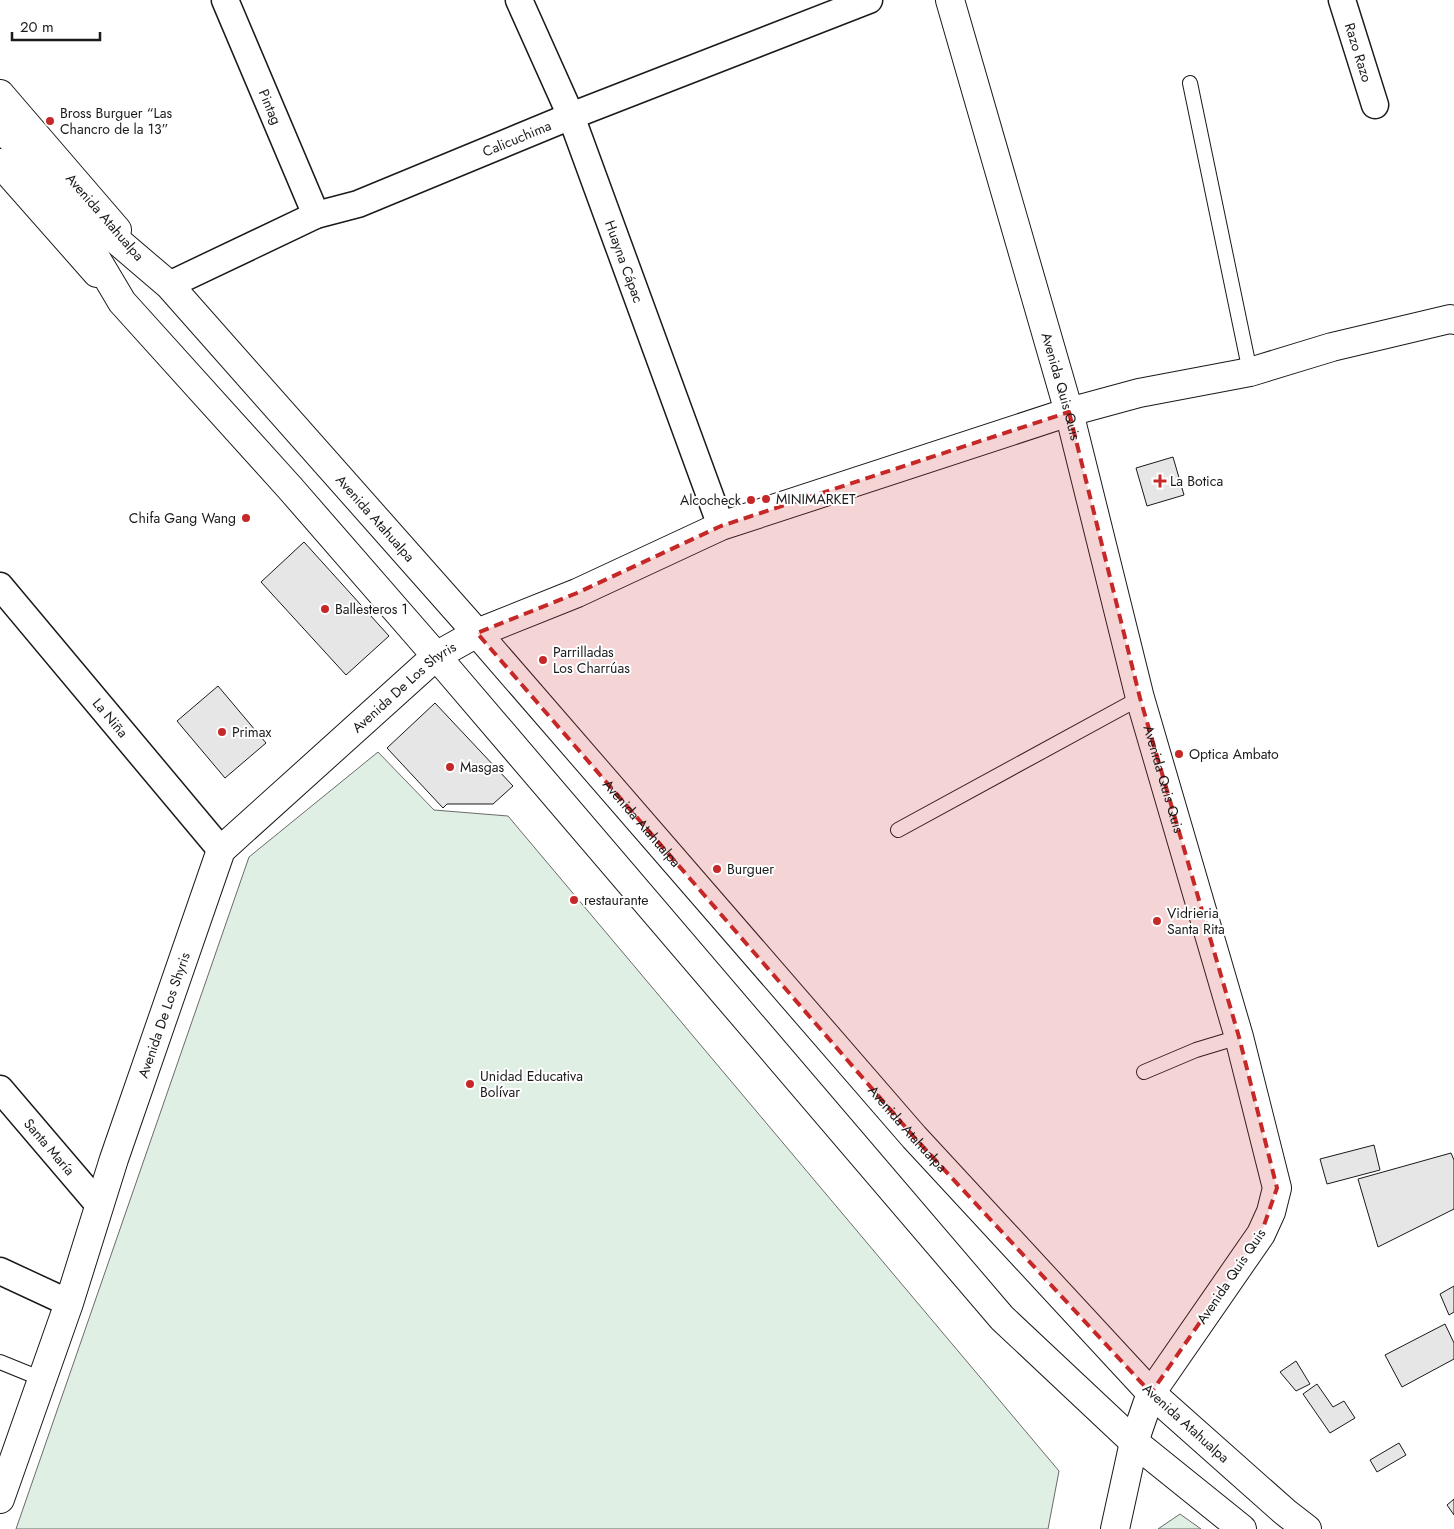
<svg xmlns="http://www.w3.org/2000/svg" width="1454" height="1529" viewBox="0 0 1454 1529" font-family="Jost,sans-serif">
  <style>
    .green { fill: #e0efe3; stroke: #6a6a6a }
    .building { fill: #e6e6e6; stroke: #1a1a1a }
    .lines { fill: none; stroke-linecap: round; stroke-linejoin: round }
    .service-casing { stroke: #1a1a1a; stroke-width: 16 }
    .minor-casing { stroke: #1a1a1a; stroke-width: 29 }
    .tertiary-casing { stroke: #1a1a1a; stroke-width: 30 }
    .secondary-casing { stroke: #1a1a1a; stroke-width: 30 }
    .primary-casing { stroke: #1a1a1a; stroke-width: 30 }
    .service { stroke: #fff; stroke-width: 14 }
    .minor { stroke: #fff; stroke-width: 26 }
    .tertiary { stroke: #fff; stroke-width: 28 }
    .secondary { stroke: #fff; stroke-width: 28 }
    .primary { stroke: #fff; stroke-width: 28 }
    .marked { fill: #c62828; fill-opacity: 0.2; stroke: #c62828; stroke-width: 4; stroke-dasharray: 10 6; stroke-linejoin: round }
    .poi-dot { fill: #c62828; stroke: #fff; stroke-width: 2 }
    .labels { text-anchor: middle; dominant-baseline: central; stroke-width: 4; stroke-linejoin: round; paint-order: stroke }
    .street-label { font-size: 14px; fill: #1a1a1a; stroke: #fff }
    .poi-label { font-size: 14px; fill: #1a1a1a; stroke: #fff; text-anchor: start }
  </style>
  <rect width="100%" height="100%" fill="#fff"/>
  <!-- green -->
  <g class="green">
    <path d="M378 752 434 810 508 816 1059 1471 1048 1529H16L249 857Z"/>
    <path d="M1180 1514 1201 1529H1158Z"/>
  </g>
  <!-- building -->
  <g class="building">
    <path d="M1173 457 1184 495 1147 506 1136 468Z"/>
    <path d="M304 542 389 636 346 675 261 582Z"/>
    <path d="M218 686 266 743 225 778 177 721Z"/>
    <path d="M435 703 513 786 493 804H447L443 808 387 748Z"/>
    <path d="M1374 1145 1380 1170 1327 1184 1320 1159Z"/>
    <path d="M1451 1153 1454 1160V1209L1378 1247 1358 1179Z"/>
    <path d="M1454 1286V1312L1449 1315 1440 1294Z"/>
    <path d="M1445 1324 1454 1343V1359L1402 1387 1385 1355Z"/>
    <path d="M1296 1361 1310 1384 1296 1391 1280 1372Z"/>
    <path d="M1317 1384 1333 1407 1344 1401 1355 1418 1330 1433 1303 1394Z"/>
    <path d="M1399 1443 1406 1455 1377 1472 1370 1460Z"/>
    <path d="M1454 1499V1515L1447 1505Z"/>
  </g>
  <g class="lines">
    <defs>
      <g id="service">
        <path d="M1190 83 1250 372"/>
        <path d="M898 830 1140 698"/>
        <path d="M1144 1072 1196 1050 1239 1037"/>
        <path d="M0 1362 42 1379"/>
      </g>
      <g id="minor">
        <path id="s1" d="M225 0 316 215"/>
        <path id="s2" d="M519 0 571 116 721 526"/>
        <path id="s3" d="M1342 0 1375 105"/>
        <path id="s4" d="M169 285 316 215 358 204 571 116 869 0"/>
        <path id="s5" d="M0 586 221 850"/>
        <path id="s6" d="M0 1089 99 1205"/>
        <path d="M0 1271 69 1303"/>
      </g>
      <g id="tertiary">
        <path d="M0 94 117 230"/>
        <path d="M0 163 97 273"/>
        <path id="s7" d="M0 1499 69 1303 114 1159 221 850 436 656 477 633 577 593 721 526 1069 412 1139 393 1250 372 1332 347 1450 319 1454 320"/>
      </g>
      <g id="secondary">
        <path id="s8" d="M0 126 54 187 169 285 477 633 914 1137 1151 1393"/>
        <path d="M65 206 122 302 290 488 438 658 1002 1318 1134 1442"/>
      </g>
      <g id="primary">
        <path id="s9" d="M950 0 1069 412 1140 698 1239 1037 1277 1188 1271 1212 1261 1234 1151 1393 1134 1442 1115 1529"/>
        <path d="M1151 1393 1285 1512 1307 1529"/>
        <path d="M1134 1442 1242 1529"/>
      </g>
    </defs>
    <!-- service casing -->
    <use href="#service" class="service-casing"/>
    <!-- minor casing -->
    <use href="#minor" class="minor-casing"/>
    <!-- tertiary casing -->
    <use href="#tertiary" class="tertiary-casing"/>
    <!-- secondary casing -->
    <use href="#secondary" class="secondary-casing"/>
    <!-- primary casing -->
    <use href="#primary" class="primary-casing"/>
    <!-- service -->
    <use href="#service" class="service"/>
    <!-- minor -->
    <use href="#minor" class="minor"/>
    <!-- tertiary -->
    <use href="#tertiary" class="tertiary"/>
    <!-- secondary -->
    <use href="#secondary" class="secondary"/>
    <!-- primary -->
    <use href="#primary" class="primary"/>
  </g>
  <!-- marked area -->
  <path class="marked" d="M1069 412 1140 698 1239 1037 1277 1188 1261 1234 1151 1393 914 1137 477 633 577 593 721 526Z"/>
  <!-- markers -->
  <g class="poi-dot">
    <circle cx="50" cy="121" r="5"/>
    <path d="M1157.5 473.5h5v5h5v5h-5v5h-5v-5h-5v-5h5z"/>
    <circle cx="766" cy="499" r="5"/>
    <circle cx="751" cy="500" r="5"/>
    <circle cx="246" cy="518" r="5"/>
    <circle cx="325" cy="609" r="5"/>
    <circle cx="543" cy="660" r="5"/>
    <circle cx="222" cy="732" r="5"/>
    <circle cx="1179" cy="754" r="5"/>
    <circle cx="450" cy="767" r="5"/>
    <circle cx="717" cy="869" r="5"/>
    <circle cx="574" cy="900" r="5"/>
    <circle cx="1157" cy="921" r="5"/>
    <circle cx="470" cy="1084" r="5"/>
  </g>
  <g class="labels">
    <!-- street labels -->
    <g class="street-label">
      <text stroke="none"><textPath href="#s3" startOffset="55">Razo Razo</textPath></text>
      <text stroke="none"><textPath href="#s1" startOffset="116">Pintag</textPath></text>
      <text stroke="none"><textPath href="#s4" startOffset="378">Calicuchima</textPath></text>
      <text transform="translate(105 217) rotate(49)">Avenida Atahualpa</text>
      <text stroke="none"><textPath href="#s2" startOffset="282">Huayna Cápac</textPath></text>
      <text stroke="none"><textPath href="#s9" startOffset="402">Avenida Quis Quis</textPath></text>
      <text stroke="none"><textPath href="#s8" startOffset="544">Avenida Atahualpa</textPath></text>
      <text stroke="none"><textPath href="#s7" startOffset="931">Avenida De Los Shyris</textPath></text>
      <text stroke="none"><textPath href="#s5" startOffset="172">La Niña</textPath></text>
      <text stroke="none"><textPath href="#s9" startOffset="808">Avenida Quis Quis</textPath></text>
      <text stroke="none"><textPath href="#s8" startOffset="949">Avenida Atahualpa</textPath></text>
      <text stroke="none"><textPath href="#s7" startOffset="511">Avenida De Los Shyris</textPath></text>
      <text stroke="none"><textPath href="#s8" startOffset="1354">Avenida Atahualpa</textPath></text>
      <text stroke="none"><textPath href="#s6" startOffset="76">Santa María</textPath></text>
      <text transform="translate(1231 1276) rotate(-56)">Avenida Quis Quis</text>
      <text transform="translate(1186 1423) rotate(42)">Avenida Atahualpa</text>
    </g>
    <!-- poi labels -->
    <g class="poi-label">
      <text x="60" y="113">Bross Burguer “Las<tspan x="60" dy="16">Chancro de la 13”</tspan></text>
      <text x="1170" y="481">La Botica</text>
      <text x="776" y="499">MINIMARKET</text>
      <text x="741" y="500" text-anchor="end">Alcocheck</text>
      <text x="236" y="518" text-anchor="end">Chifa Gang Wang</text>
      <text x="335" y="609">Ballesteros 1</text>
      <text x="553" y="652">Parrilladas<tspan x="553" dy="16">Los Charrúas</tspan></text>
      <text x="232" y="732">Primax</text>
      <text x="1189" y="754">Optica Ambato</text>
      <text x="460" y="767">Masgas</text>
      <text x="727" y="869">Burguer</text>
      <text x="584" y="900">restaurante</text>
      <text x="1167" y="913">Vidrieria<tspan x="1167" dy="16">Santa Rita</tspan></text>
      <text x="480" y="1076">Unidad Educativa<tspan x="480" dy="16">Bolívar</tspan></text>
    </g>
  </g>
  <!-- scale -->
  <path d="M12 32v8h88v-8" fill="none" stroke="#1a1a1a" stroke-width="2.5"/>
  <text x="20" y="32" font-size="15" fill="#1a1a1a" stroke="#ffffff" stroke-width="4" paint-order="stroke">20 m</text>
</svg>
